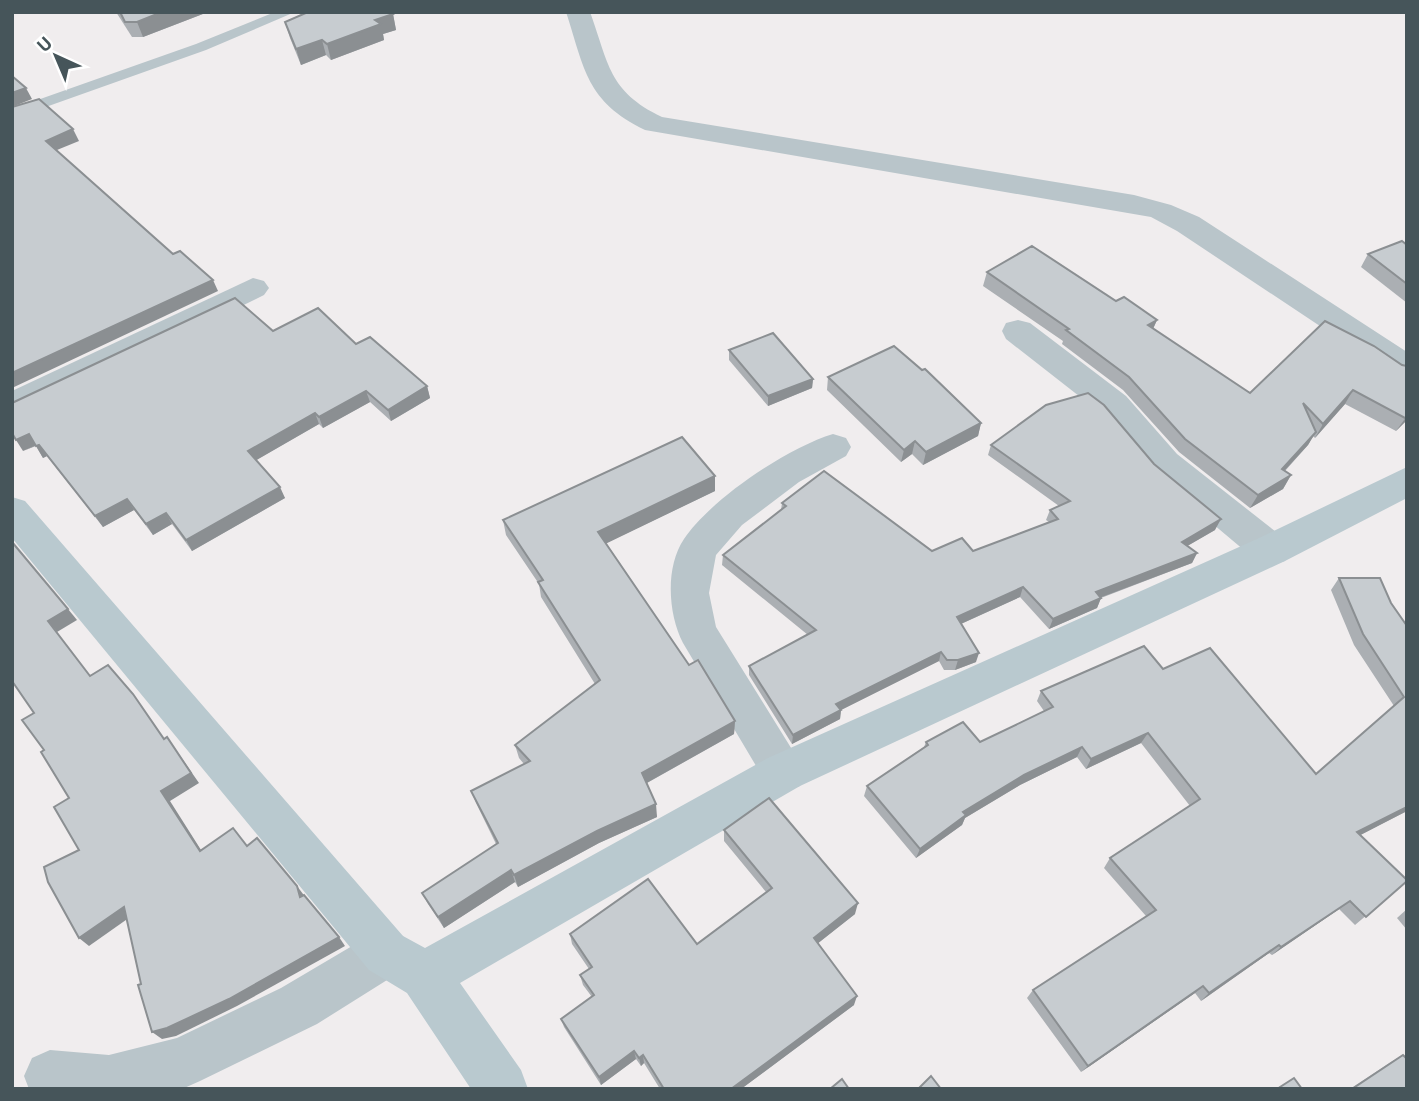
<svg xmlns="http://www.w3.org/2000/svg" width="1419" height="1101" viewBox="0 0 1419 1101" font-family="'Titillium Web',sans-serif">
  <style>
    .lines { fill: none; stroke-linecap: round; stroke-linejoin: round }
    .lane { fill: #b9c5ca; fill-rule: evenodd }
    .street { fill: #b9c5ca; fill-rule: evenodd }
    .secondary { fill: #b9c9cf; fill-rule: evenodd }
    .wall { fill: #abafb3 }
    .shaded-wall { fill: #8b8f92 }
    .building { fill: #c7ccd0; stroke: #8b8f92; stroke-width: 2 }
  </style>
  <rect width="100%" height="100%" fill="#f0edee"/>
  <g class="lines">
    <!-- lane -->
    <path class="lane" d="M275 12H295L206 50 12 119V109L196 44Z"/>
    <!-- street -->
    <g class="street">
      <path d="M566 12H590C609 64 608 91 662 117L1134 195 1171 205 1199 217 1407 352V380L1395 376 1177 231 1151 217 645 130C586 101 585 70 566 12Z"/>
      <path d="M253 278 264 281 269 288 264 295 12 418V391Z"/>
      <path d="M1018 320 1030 323 1126 396 1177 454 1285 539 1290 550 1285 561 1271 565 1257 561 1151 472 1102 414 1006 339 1002 331 1006 323Z"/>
      <path d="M833 434 846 438 851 447 846 456 799 482 742 525 716 555 709 593 716 627 806 772 800 786 784 792 768 786 683 643C668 614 665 567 684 539 711 499 787 448 833 434Z"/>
      <path d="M386 929 403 936 410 953 403 970 317 1024 200 1081 182 1089H29L24 1076 32 1058 50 1050 109 1055 177 1038 281 988 369 936Z"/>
    </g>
    <!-- secondary -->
    <path class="secondary" d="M1407 467V498L1285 561 800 786 460 983 521 1070 528 1089H471L407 993 369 970 12 538V497L25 501 403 936 425 948 768 758 1257 539Z"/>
  </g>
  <!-- wall -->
  <g class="wall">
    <path d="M116 12H208L143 37H132Z"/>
    <path d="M393 14 396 30 383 34 384 40 331 60 326 55 301 65 290 38 285 22Z"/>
    <path d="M1407 245V303L1361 267 1368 254Z"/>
    <path d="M987 272 1116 301 1157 320 1153 329 1250 393 1402 365 1407 366V420L1396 431 1345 404 1315 438 1313 436 1308 445 1285 471 1291 475 1283 489 1250 508 1179 452 1123 390 1062 344 1063 341 983 286Z"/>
    <path d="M273 331 356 344 427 386 430 398 391 421 370 402 323 428 319 424 256 460 285 498 192 551 172 524 153 535 134 510 103 527 47 456 43 458 36 446 23 451Z"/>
    <path d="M729 350 813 379 812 388 768 406 729 360Z"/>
    <path d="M828 377 981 423 978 436 923 465 912 454 901 462 827 390Z"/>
    <path d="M991 445 1154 464 1215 530 1187 546 1197 553 1192 563 1101 598 1097 608 1049 629 1020 597 961 624 976 662 955 670H944L939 661 841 710 840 719 792 744 749 675V666L808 635 722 565 723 555 781 510 782 503 932 551H973L1049 522 1046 520 1050 510 1059 506 988 455Z"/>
    <path d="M715 476V491L606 543 689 665 735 721 734 734 647 783 657 817 599 843 518 887 515 882 444 928 428 904 422 893 496 844 476 803 471 791 524 764 519 758 515 745 595 684 541 597 539 584 506 535 503 520Z"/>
    <path d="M1339 578 1391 603 1407 626V811L1360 835 1407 881 1355 925 1339 909 1272 955 1269 953 1201 1001 1195 993 1081 1072 1027 998 1033 990 1146 916 1104 868 1110 858 1190 806 1141 743 1086 769 1077 757 1020 785 965 818 962 825 916 858 864 796 867 786 924 747 926 742H980L1044 711 1037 701 1041 691 1163 669 1316 774 1394 706 1354 645 1331 590Z"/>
    <path d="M724 830 855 914 818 943 854 1005 741 1089H660L644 1063 641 1066 636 1059 601 1085 564 1027 561 1019 592 997 583 985 580 975 589 969 572 944 570 934 697 944 766 892 724 841Z"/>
    <path d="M1407 909V930L1397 918Z"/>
    <path d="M1403 1055 1407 1089H1350L1391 1062Z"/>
  </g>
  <!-- shaded-wall -->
  <g class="shaded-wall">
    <path d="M162 12H208L143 37 137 22Z"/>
    <path d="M393 14 396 30 383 34 384 40 331 60 327 44 375 20Z"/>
    <path d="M322 40 326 55 301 65 296 49Z"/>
    <path d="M26 88 32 99 12 107V93Z"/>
    <path d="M73 129 79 141 52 152 46 141Z"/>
    <path d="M213 280 218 291 12 388V373Z"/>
    <path d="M1157 320 1151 333 1148 325Z"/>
    <path d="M813 379 812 388 768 406V396Z"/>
    <path d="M427 386 430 398 391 421 388 410Z"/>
    <path d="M1353 390 1345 404 1315 438 1323 424Z"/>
    <path d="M366 391 370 402 323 428 319 417Z"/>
    <path d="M315 413 319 424 253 462 248 451Z"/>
    <path d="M1407 416V420L1396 431Z"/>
    <path d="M981 423 978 436 923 465 926 452Z"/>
    <path d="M1316 432 1308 445 1274 482 1282 469Z"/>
    <path d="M29 434 37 445 23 451 16 440Z"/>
    <path d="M915 441 912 454 901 462 904 450Z"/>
    <path d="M39 445 47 456 43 458 36 446Z"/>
    <path d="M1291 475 1283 489 1250 508 1258 495Z"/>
    <path d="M715 476V491L599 547 598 532Z"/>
    <path d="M280 487 285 498 192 551 186 540Z"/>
    <path d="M127 499 134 510 103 527 95 516Z"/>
    <path d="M166 513 172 524 153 535 146 524Z"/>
    <path d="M1221 519 1215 530 1177 552 1182 542Z"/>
    <path d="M1197 553 1192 563 1091 601 1096 592Z"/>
    <path d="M1023 587 1020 597 954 627 957 617Z"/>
    <path d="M1101 598 1097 608 1049 629 1053 619Z"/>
    <path d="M68 609 77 620 57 632 48 621Z"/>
    <path d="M941 652 939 661 835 713 836 704Z"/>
    <path d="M979 653 976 662 955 670 958 660Z"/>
    <path d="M841 710 840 719 792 744 793 735Z"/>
    <path d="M735 721 734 734 643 785 642 773Z"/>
    <path d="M1148 733 1141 743 1086 769 1091 759Z"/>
    <path d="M167 737 199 783 170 801 208 861 200 851 161 791Z"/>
    <path d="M1082 747 1077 757 1020 785 965 818 962 825 916 858 920 849 963 812 1024 775Z"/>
    <path d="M656 804 657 817 599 843 518 887 514 875 597 831Z"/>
    <path d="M1407 807V811L1347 842 1357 832Z"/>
    <path d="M511 870 515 882 444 928 438 917Z"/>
    <path d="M297 886 303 894 307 906 300 897Z"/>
    <path d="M1350 901 1339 909 1272 955 1281 947Z"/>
    <path d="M858 903 855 914 812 948 814 938Z"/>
    <path d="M124 907 133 915 89 946 79 938Z"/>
    <path d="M339 937 345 946 237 1006 176 1036 162 1039 152 1032Z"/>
    <path d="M1279 945 1269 953 1201 1001 1209 993Z"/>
    <path d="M1203 986 1195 993 1081 1072 1088 1066Z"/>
    <path d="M857 996 854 1005 741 1089H731Z"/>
    <path d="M634 1051 636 1059 601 1085 599 1077Z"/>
    <path d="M643 1055 644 1063 641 1066 639 1058Z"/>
  </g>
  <!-- building -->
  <g class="building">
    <path d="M120 12H162L137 22H125Z"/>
    <path d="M308 12H391L393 14 375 20 381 24 327 44 322 40 296 49 285 22Z"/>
    <path d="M12 76 26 88 12 93Z"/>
    <path d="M39 99 73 129 46 141 173 254 180 251 213 280 12 373V107Z"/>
    <path d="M1402 241 1407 245V284L1368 254Z"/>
    <path d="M1032 246 1116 301 1124 297 1157 320 1148 325 1250 393 1325 321 1374 346 1402 365 1407 366V416L1405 418 1353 390 1323 424 1303 403 1316 432 1282 469 1291 475 1258 495 1185 439 1129 377 1066 330 1069 329 987 272Z"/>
    <path d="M235 298 273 331 318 308 356 344 370 337 427 386 388 410 366 391 319 417 315 413 248 451 280 487 186 540 166 513 146 524 127 499 95 516 39 445 36 446 29 434 16 440 12 433V403Z"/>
    <path d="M773 333 813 379 768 396 729 350Z"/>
    <path d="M894 346 922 370 925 369 981 423 926 452 915 441 904 450 828 377Z"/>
    <path d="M1088 393 1104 405 1154 464 1221 519 1182 542 1197 553 1096 592 1101 598 1053 619 1023 587 957 617 979 653 958 660H947L941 652 836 704 841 710 793 735 749 666 816 630 723 555 786 506 782 503 824 471 932 551 962 538 973 551 1058 519 1050 510 1070 501 991 445 1046 405Z"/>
    <path d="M682 437 715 476 598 532 689 665 698 660 735 721 642 773 656 804 597 831 514 875 511 870 438 917 422 893 498 843 471 791 530 761 515 745 600 680 538 582 543 580 503 520Z"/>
    <path d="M12 542 68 609 48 621 90 676 108 665 133 694 164 739 167 737 191 773 161 791 200 851 233 828 247 846 257 838 297 886 300 897 304 895 339 937 229 999 167 1028 152 1032 138 985 141 984 124 907 79 938 48 882 44 867 79 850 54 807 69 798 41 752 44 750 22 720 34 713 12 681Z"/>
    <path d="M1339 578H1380L1391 603 1407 626V807L1357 832 1407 880V881L1366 917 1350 901 1281 947 1279 945 1209 993 1203 986 1088 1066 1033 990 1156 910 1110 858 1200 799 1148 733 1091 759 1082 747 1024 775 963 812 966 815 920 849 867 786 928 745 926 742 963 722 980 742 1053 707 1041 691 1144 646 1163 669 1210 648 1316 774 1404 697 1363 634Z"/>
    <path d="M769 798 858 903 814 938 857 996 731 1089H664L643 1055 639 1058 634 1051 599 1077 561 1019 594 995 580 975 592 967 570 934 648 879 697 944 772 888 724 830Z"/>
    <path d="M1403 1055 1407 1059V1089H1352Z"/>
    <path d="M931 1076 941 1089H918Z"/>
    <path d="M1294 1078 1302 1089H1277Z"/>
    <path d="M842 1079 849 1089H830Z"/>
  </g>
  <!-- border -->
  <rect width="1419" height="1101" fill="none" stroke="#46555a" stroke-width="28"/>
  <!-- north arrow -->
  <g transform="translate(56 56) rotate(316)" stroke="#ffffff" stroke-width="5" paint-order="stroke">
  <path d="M0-5L12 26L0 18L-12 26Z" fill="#46555a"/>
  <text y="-10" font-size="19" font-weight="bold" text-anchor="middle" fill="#46555a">U</text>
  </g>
</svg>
